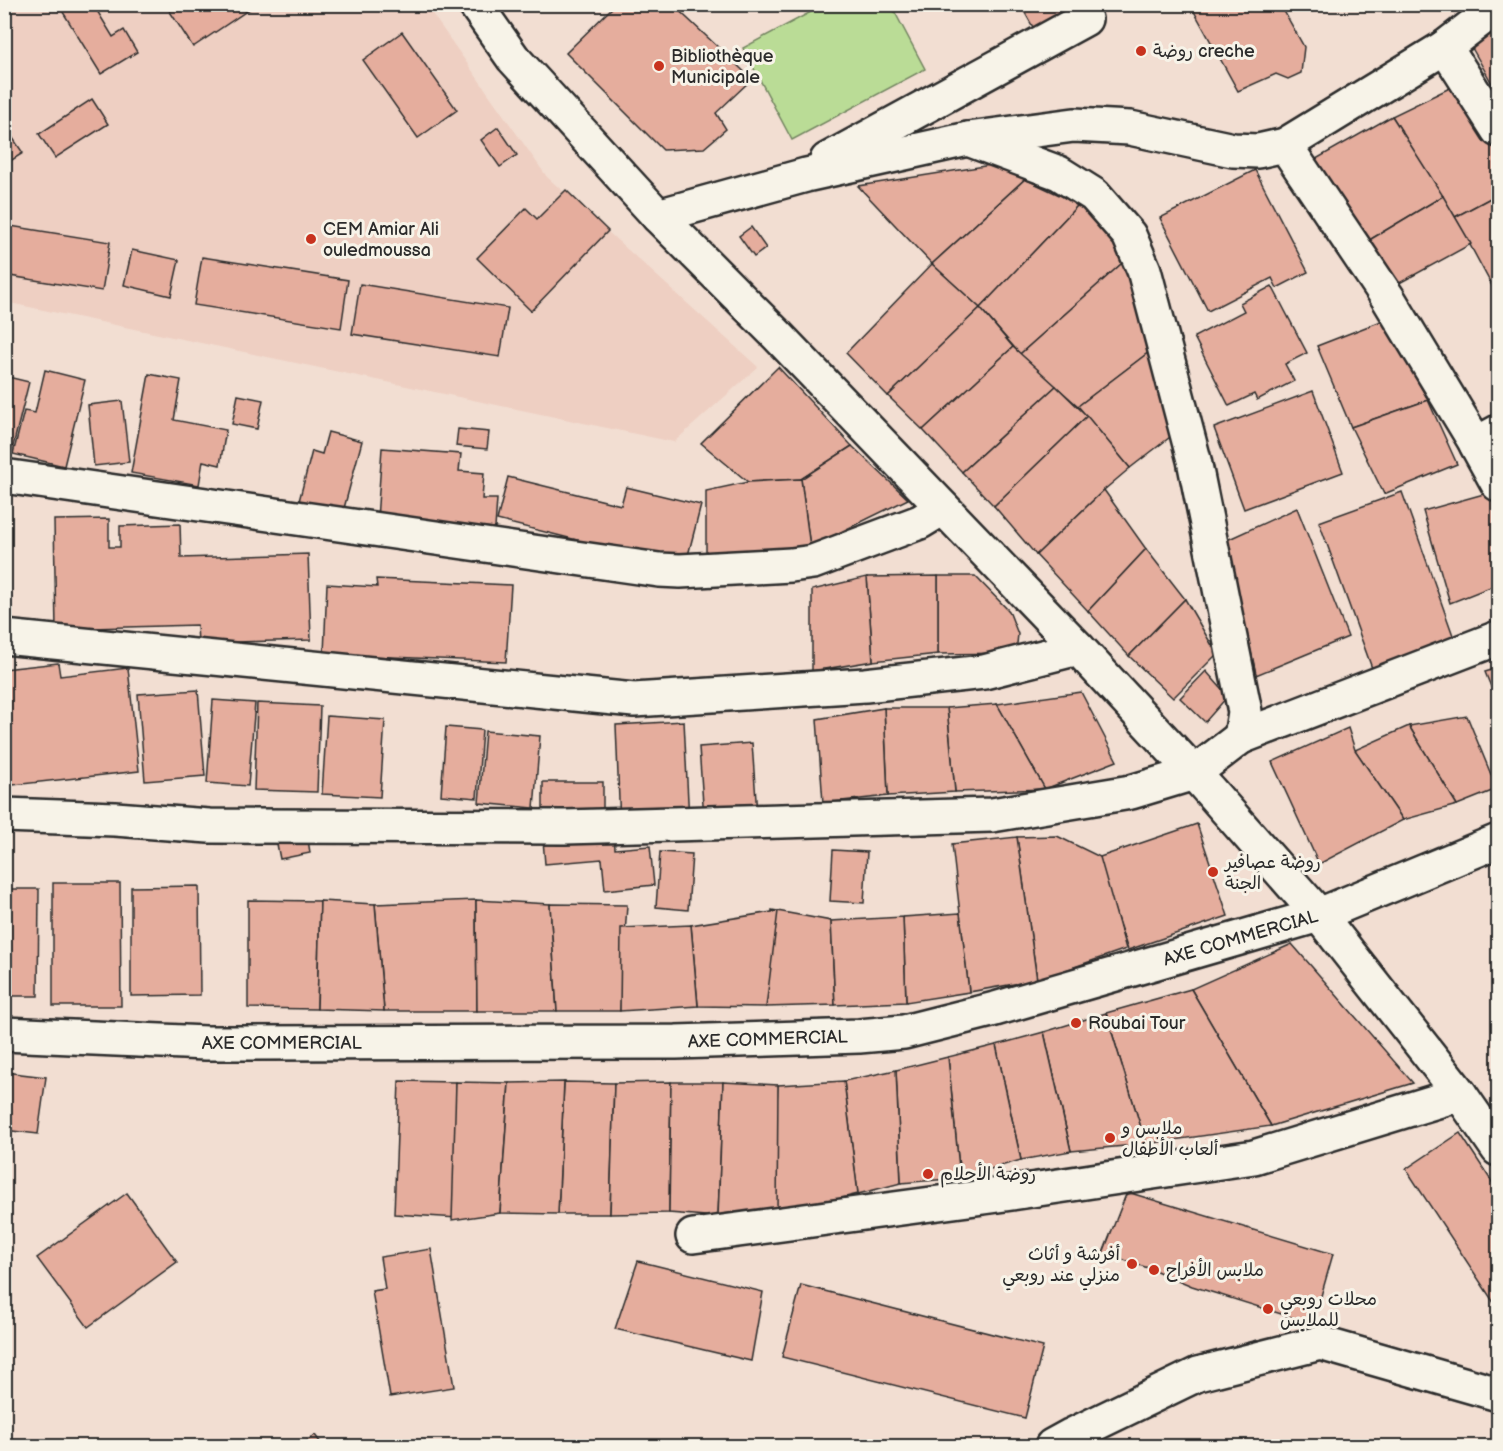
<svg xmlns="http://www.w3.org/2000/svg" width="1503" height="1451" viewBox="0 0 1503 1451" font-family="'Balsamiq Sans','Playpen Sans Arabic',sans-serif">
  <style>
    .built { fill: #eecfc2 }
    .green { fill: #badc96; stroke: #728460; stroke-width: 1.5 }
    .building { fill: #e5ad9d; stroke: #2b2b2b; stroke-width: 1.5 }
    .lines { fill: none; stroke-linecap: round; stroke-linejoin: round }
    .minor-casing { stroke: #2b2b2b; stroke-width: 38 }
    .minor { stroke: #f7f3e8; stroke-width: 33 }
    .poi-dot { fill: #c8321e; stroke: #f7f3e8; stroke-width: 2 }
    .labels { text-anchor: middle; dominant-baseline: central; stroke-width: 6; stroke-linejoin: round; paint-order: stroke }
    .poi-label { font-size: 18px; fill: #2b2b2b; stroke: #f7f3e8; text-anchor: start }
    .street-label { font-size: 18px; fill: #2b2b2b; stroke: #f7f3e8 }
  </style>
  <rect width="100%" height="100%" fill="#f2ded2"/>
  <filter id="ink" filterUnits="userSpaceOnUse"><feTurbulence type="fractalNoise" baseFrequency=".0167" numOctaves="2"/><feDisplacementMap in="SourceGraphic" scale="12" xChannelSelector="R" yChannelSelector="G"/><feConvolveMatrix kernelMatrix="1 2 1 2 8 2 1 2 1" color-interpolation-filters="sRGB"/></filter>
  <g filter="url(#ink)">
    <!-- built -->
    <path class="built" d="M5 5H426L547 177 758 367 674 442 5 302Z"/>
    <!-- green -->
    <path class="green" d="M824 5H891L925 69 792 140 743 48Z"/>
    <!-- building -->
    <g class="building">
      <path d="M58 4H93L113 37 124 30 137 52 101 74Z"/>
      <path d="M165 4H254V6L193 47Z"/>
      <path d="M616 4H672L752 79 716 113 726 129 704 148 663 150 566 53Z"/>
      <path d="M1020 4H1093L1038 36Z"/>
      <path d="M1190 4H1280L1304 47 1301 73 1288 79 1276 74 1238 91Z"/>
      <path d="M1498 24V94L1472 48Z"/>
      <path d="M402 32 457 110 418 138 363 60Z"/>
      <path d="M1462 82 1498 144V194L1455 217 1392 116Z"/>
      <path d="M92 99 108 124 55 158 39 134Z"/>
      <path d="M1392 116 1443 196 1366 242 1316 159Z"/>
      <path d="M4 125 23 153 4 165Z"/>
      <path d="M498 127 517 155 500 167 481 140Z"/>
      <path d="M991 165 1025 179 932 264 858 186Z"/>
      <path d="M1255 170 1308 272 1277 288 1272 278 1208 311 1160 218Z"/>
      <path d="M1025 179 1079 204 980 308 932 264Z"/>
      <path d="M566 190 608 231 531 311 477 258 526 208 537 219Z"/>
      <path d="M1498 194V278L1490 282 1455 217Z"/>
      <path d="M1443 196 1471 244 1394 286 1366 242Z"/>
      <path d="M1079 204 1129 257 1020 354 980 308Z"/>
      <path d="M4 225 110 242 102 291 4 275Z"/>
      <path d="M751 227 766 248 754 257 739 236Z"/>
      <path d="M132 250 179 260 171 296 124 285Z"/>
      <path d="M202 257 348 280 341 328 194 305Z"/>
      <path d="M1129 257 1153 349 1078 406 1020 354Z"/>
      <path d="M932 264 980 308 888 396 846 353Z"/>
      <path d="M1498 278V297L1490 282Z"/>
      <path d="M360 284 508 308 500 357 352 334Z"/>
      <path d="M1272 286 1307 353 1285 364 1294 381 1257 400 1254 394 1229 406 1194 337 1244 311 1240 303Z"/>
      <path d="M980 308 1013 347 923 430 888 396Z"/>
      <path d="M1384 320 1428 400 1351 427 1317 346Z"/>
      <path d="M1013 347 1056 386 962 472 923 430Z"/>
      <path d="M1153 349 1174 434 1130 468 1078 406Z"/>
      <path d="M778 367 852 446 801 479 748 482 701 443Z"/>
      <path d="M45 370 85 380 64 466 13 454 24 411 35 413Z"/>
      <path d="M149 374 181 380 174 420 226 430 220 465 203 461 199 485 131 473Z"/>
      <path d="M4 376 29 382 10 458 4 456Z"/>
      <path d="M1056 386 1087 416 994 506 962 472Z"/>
      <path d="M1313 391 1343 472 1244 509 1214 428Z"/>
      <path d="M238 395 263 400 257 429 232 424Z"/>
      <path d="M1428 400 1457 464 1384 494 1351 427Z"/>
      <path d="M122 401 129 462 94 466 88 405Z"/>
      <path d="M1087 416 1130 468 1104 490 1036 555 994 506Z"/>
      <path d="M458 429 489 432 487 449 456 446Z"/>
      <path d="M328 432 362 441 343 512 299 501 312 451 322 454Z"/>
      <path d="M852 446 908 499 810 547 801 479Z"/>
      <path d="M382 448 461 454 459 471 484 473 482 499H497L495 528 377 519Z"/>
      <path d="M508 477 621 505 626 487 701 505 685 567 497 520Z"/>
      <path d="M801 479 810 547 706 553V491L748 482Z"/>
      <path d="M1104 490 1146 549 1088 611 1036 555Z"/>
      <path d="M1498 490V584L1450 603 1423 511Z"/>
      <path d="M1402 492 1455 641 1373 671 1319 522Z"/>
      <path d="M1297 508 1348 637 1256 675 1227 540Z"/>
      <path d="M109 519V547H120V526L180 524 181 558 308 554 311 640 198 643 197 625 56 629 54 520Z"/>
      <path d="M1146 549 1185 599 1129 656 1088 611Z"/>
      <path d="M938 576H975L1009 611 1018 634 1016 653 938 654Z"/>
      <path d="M938 576V654L873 661 867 577Z"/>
      <path d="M867 577 873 661 812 671V590Z"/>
      <path d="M376 579 511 585 506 662 324 654 327 584 377 587Z"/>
      <path d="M1185 599 1217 654 1173 698 1129 656Z"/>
      <path d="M58 663 60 676 128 668 139 771 4 786V669Z"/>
      <path d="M1498 668V704L1485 672Z"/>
      <path d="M1206 671 1228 696 1205 722 1180 698Z"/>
      <path d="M198 690 205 776 145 781 138 694Z"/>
      <path d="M1081 692 1117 761 1045 789 997 704Z"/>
      <path d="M213 700 255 703 248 786 207 783Z"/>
      <path d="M257 703 320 706 317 792 254 790Z"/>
      <path d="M997 704 1045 789 955 792 947 708Z"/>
      <path d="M884 708H947L955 792 888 796Z"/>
      <path d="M884 708 888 796 823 803 817 719Z"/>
      <path d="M327 716 385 720 380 797 322 794Z"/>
      <path d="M1467 716 1497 789 1457 805 1409 726Z"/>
      <path d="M684 721 689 821 620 825 616 725Z"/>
      <path d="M1409 726 1457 805 1403 820 1355 750Z"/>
      <path d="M446 727 482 730 477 798 441 795Z"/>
      <path d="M1348 728 1355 750 1403 820 1319 864 1272 762Z"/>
      <path d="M485 731 540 736 534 808 479 803Z"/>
      <path d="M752 743 757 814 704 818 699 747Z"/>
      <rect x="543" y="782" width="60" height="38"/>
      <path d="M1197 824 1228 916 1128 950 1097 858Z"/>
      <path d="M307 833 310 853 280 859 276 839Z"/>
      <path d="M614 833 615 849 650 846 654 885 605 890 602 859 545 864 543 840Z"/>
      <path d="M1057 836 1100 857 1126 949 1037 980 1017 837Z"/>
      <path d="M1017 837 1037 980 969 992 952 844Z"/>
      <path d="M833 850 867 852 864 903 830 901Z"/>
      <path d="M660 852 692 854 688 910 656 907Z"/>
      <path d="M53 883H120L121 1006H53Z"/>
      <path d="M199 886 200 995 131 996V887Z"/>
      <path d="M4 889H39L38 996H4Z"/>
      <path d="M248 900 320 901 317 1009 248 1008Z"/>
      <path d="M476 900 477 1011H384L375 904Z"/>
      <path d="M476 900 550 904 557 1011H477Z"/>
      <path d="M320 901 375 904 384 1011 317 1009Z"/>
      <path d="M550 904 627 905 620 1011H557Z"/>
      <path d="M772 910 831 921 835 1005 766 1007Z"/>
      <path d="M778 911 766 1007 698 1006 691 925Z"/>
      <path d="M960 913 969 992 906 1002 903 917Z"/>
      <path d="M903 917 906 1002 835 1005 831 921Z"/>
      <path d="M691 925 698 1006 620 1011 621 928Z"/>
      <path d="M1292 944 1413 1083 1271 1126 1191 989Z"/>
      <path d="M1191 989 1271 1126 1146 1144 1106 1013Z"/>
      <path d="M1106 1013 1146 1144 1071 1151 1044 1032Z"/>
      <path d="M1044 1032 1071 1151 1021 1160 996 1045Z"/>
      <path d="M996 1045 1021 1160 960 1178 948 1057Z"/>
      <path d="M948 1057 960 1178 901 1183 896 1070Z"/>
      <path d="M896 1070 901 1183 858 1194 844 1081Z"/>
      <path d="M4 1072 46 1077 38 1134 4 1130Z"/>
      <path d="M399 1081 456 1082 458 1218 394 1214Z"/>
      <path d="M844 1081 858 1194 777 1214 771 1210 778 1085Z"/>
      <path d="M456 1082 509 1083 500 1213 452 1220Z"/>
      <path d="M564 1082 614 1083 610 1214H558Z"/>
      <path d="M564 1082 558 1214 500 1213 509 1083Z"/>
      <path d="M671 1082 669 1213 610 1214 614 1083Z"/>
      <path d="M671 1082H723L718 1217 669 1213Z"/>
      <path d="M723 1082 778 1085 777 1214 718 1217Z"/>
      <path d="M1460 1133 1498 1191V1309L1406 1169Z"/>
      <path d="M1127 1192 1333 1254 1313 1324 1192 1286 1154 1270 1103 1253Z"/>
      <path d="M127 1193 177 1262 88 1327 37 1258Z"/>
      <path d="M431 1249 454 1387 390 1397 372 1291 385 1289 380 1257Z"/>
      <path d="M638 1261 763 1292 751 1361 615 1329Z"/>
      <path d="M801 1285 1043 1347 1025 1418 782 1357Z"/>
      <path d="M315 1435 323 1446H300Z"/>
    </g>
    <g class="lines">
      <defs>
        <g id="minor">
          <path d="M475 4 513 58 658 216 777 335 1078 648 1194 773 1319 915 1460 1094 1498 1149"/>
          <path d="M1445 47 1498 130"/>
          <path d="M1285 145 1388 298 1480 450"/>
          <path d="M827 160 1085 19"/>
          <path d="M658 216 806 175 968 139 1074 125 1130 128 1233 150 1258 151 1285 145 1445 47 1498 6"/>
          <path d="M1498 432 1476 444 1498 484"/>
          <path d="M4 476 659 570 680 571 791 565 813 562 920 522 943 508"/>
          <path d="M4 637 634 700 865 685 984 672 1078 648"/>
          <path d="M1241 737 1498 638"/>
          <path d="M4 815 115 819 209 826 565 827 992 815 1131 792 1194 773 1241 737 1245 712 1194 460 1144 270 1129 235 1094 195 1059 173 968 139"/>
          <path id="s1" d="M4 1034 206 1043 676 1042 859 1036 904 1032 995 1009 1319 915 1498 841"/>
          <path d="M693 1236 991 1196 1254 1157 1460 1094"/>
          <path d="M1052 1446 1072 1435 1198 1374 1320 1343 1498 1394"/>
        </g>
      </defs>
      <!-- minor casing -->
      <use href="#minor" class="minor-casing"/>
      <!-- minor -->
      <use href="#minor" class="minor"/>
    </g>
  </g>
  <!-- markers -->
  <g class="poi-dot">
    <circle cx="1141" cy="51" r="6"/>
    <circle cx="659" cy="66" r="6"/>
    <circle cx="311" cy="239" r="6"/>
    <circle cx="1213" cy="872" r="6"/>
    <circle cx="1076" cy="1023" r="6"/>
    <circle cx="1110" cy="1138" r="6"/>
    <circle cx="928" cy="1174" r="6"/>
    <circle cx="1132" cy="1264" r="6"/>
    <circle cx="1154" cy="1270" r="6"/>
    <circle cx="1268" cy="1309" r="6"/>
  </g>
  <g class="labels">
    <!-- poi labels -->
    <g class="poi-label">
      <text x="1153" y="51">روضة creche</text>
      <text x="671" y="56">Bibliothèque<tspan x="671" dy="21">Municipale</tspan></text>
      <text x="323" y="229">CEM Amiar Ali<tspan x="323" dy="21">ouledmoussa</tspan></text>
      <text x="1225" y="862">روضة عصافير<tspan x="1225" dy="21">الجنة</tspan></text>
      <text x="1088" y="1023">Roubai Tour</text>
      <text x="1122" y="1128">ملابس و<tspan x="1122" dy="21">ألعاب الأطفال</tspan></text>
      <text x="940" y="1174">روضة الأحلام</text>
      <text x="1120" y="1254" text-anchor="end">أفرشة و أثاث<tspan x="1120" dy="21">منزلي عند روبعي</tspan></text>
      <text x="1166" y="1270">ملابس الأفراح</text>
      <text x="1280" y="1299">محلات روبعي<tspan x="1280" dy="21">للملابس</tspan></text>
    </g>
    <!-- street labels -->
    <g class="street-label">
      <text stroke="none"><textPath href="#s1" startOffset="1250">AXE COMMERCIAL</textPath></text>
      <text stroke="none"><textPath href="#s1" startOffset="764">AXE COMMERCIAL</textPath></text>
      <text stroke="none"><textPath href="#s1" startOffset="278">AXE COMMERCIAL</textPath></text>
    </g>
  </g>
  <!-- margin -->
  <rect width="1503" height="1451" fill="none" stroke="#f7f3e8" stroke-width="24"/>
  <rect x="12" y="12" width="1479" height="1427" fill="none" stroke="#2b2b2b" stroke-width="2" filter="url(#ink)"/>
</svg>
